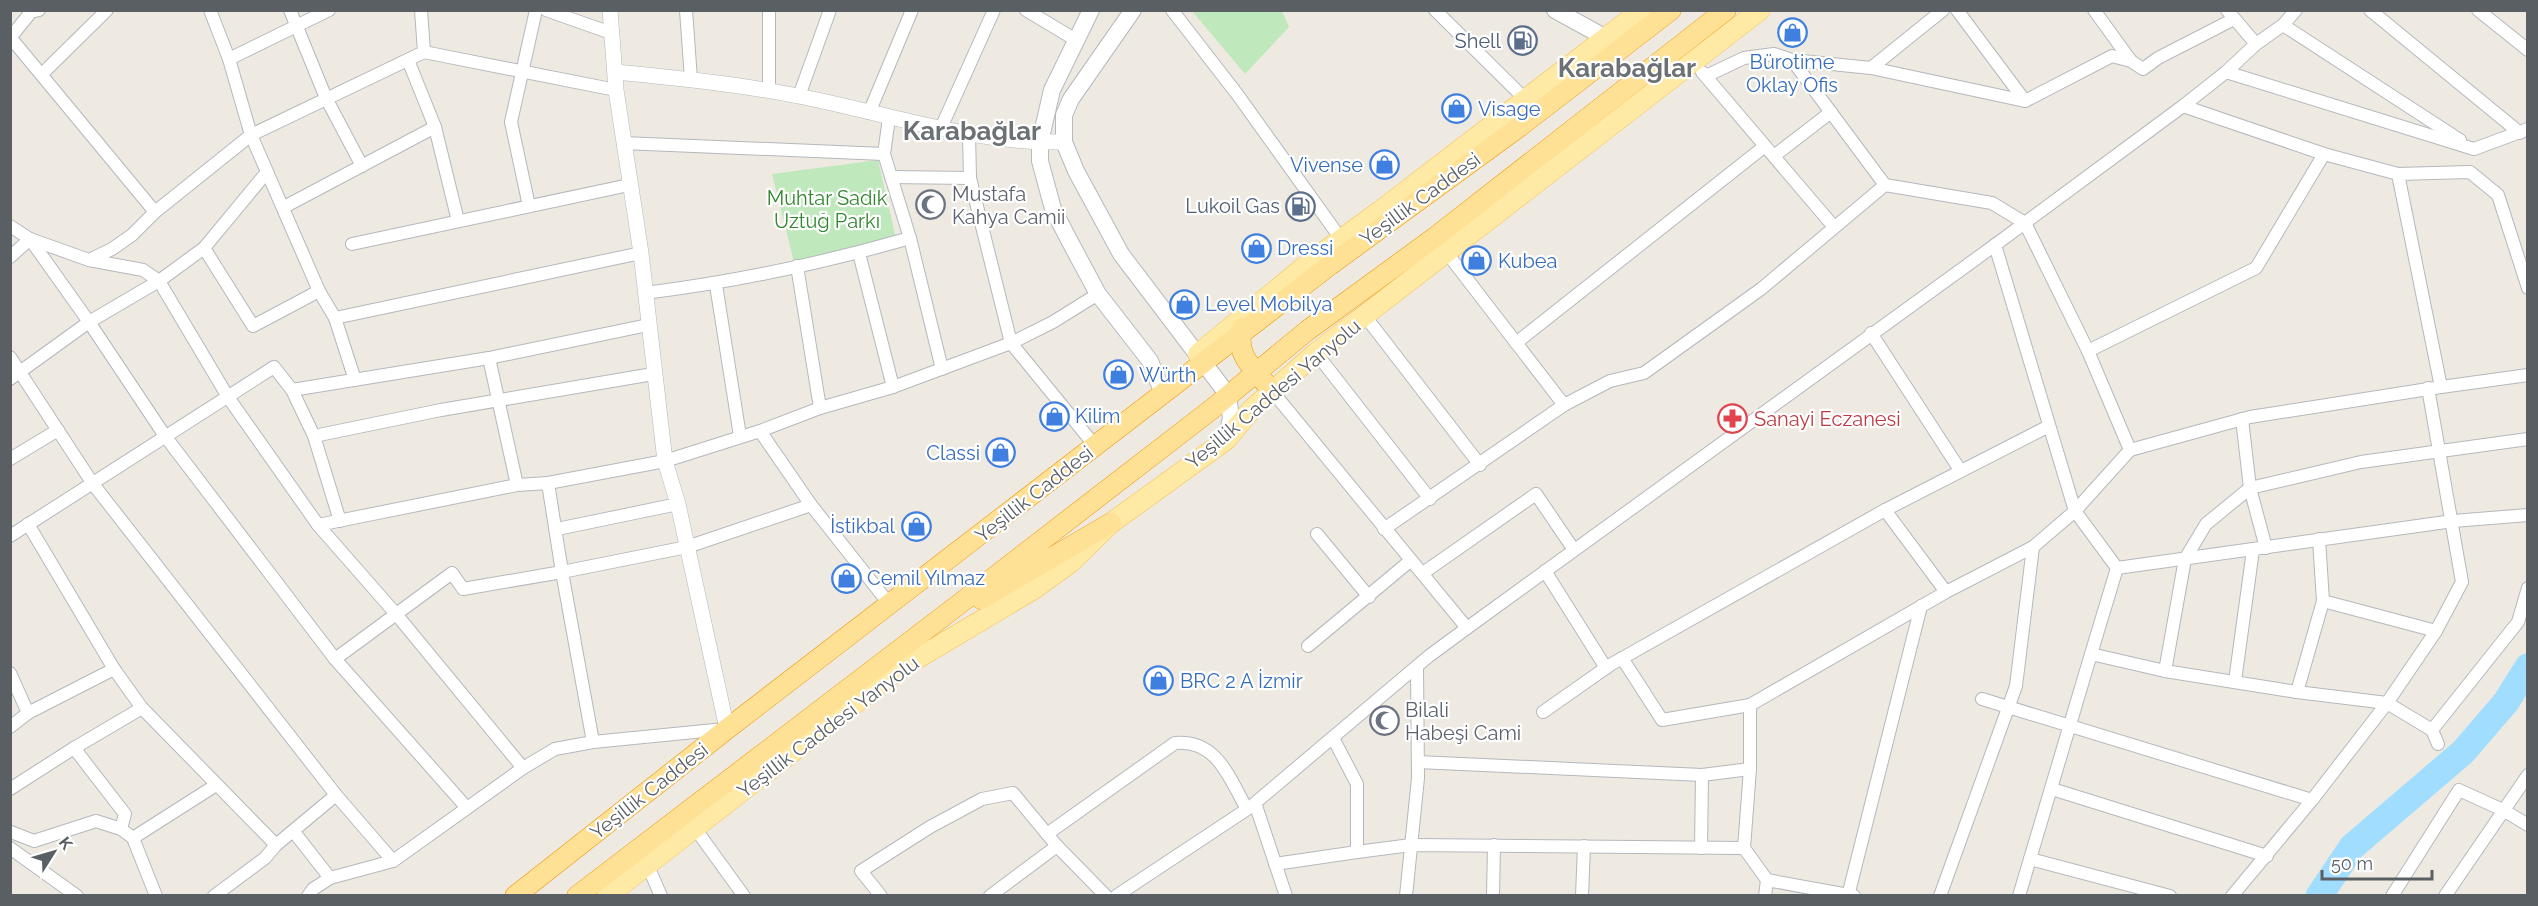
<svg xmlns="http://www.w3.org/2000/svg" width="2538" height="906" viewBox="0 0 2538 906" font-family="Raleway,sans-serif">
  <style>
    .park { fill: #bfe8bc }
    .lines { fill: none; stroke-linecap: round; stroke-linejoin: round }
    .river { stroke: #a0ddff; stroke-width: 27 }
    .minor-casing { stroke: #b4b8bd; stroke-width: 14 }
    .tertiary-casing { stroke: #b4b8bd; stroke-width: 16 }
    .secondary-casing { stroke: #b5babf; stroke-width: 18 }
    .primary-casing { stroke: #fabd4e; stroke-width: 21 }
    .trunk-casing { stroke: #ef9300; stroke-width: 21 }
    .minor { stroke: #fff; stroke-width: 12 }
    .tertiary { stroke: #fff; stroke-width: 15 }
    .secondary { stroke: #fff; stroke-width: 16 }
    .primary { stroke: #ffeaa5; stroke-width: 20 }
    .trunk { stroke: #ffe196; stroke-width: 20 }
    .labels { text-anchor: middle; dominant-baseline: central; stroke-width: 4.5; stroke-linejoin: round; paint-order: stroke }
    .service-label { font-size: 20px; fill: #4e5e75; stroke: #fff; text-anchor: end }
    .shop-label { font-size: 20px; fill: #366cbe; stroke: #fff; text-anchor: start }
    .worship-label { font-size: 20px; fill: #5b616d; stroke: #fff; text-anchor: start }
    .park-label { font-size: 20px; fill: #31862e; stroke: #fff }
    .street-label { font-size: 20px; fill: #5a5f63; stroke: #fff }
    .health-label { font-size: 20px; fill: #be3a42; stroke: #fff; text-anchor: start }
    .district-label { font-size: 26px; font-weight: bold; fill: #6b7175; stroke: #fff }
  </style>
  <rect width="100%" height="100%" fill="#eeeae1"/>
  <!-- park -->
  <g class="park">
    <path d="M1192 11H1282L1289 27 1245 74Z"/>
    <path d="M878 160 896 239 794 262 772 174Z"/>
  </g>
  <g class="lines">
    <!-- river -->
    <path class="river" d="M2319 896 2352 847 2463 752 2506 702 2528 667"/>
    <defs>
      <g id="minor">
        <path d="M210 10 229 59 251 135 319 291 335 318 355 380"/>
        <path d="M290 10 326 98 362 166"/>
        <path d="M546 10 611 33"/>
        <path d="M686 10 691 79"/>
        <path d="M769 10V91"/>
        <path d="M1026 10 1076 40"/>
        <path d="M1172 10 1237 94 1341 239"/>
        <path d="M1435 10 1526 100"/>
        <path d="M1957 10 2025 101"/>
        <path d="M2094 10 2131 61"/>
        <path d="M2227 10 2256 44"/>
        <path d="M2370 10 2520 133"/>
        <path d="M2478 10 2528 50"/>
        <path d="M2283 25 2460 140"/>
        <path d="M10 37 155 212"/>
        <path d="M10 38 31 12 39 10"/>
        <path d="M424 52 616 90"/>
        <path d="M229 59 329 10"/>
        <path d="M408 60 435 127 458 221"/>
        <path d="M1792 60 1885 185 1992 203 2025 223 2088 351 2130 450 2250 417 2441 387 2398 174 2470 172 2498 195 2528 288"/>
        <path d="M1871 68 1943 10"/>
        <path d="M1702 72 1834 227"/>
        <path d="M2226 72 2474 149 2528 129"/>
        <path d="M42 74 107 10"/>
        <path d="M1706 76 1744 58 1774 54 1792 60 1871 68 2025 101 2112 56 2131 61 2143 69 2158 58 2234 19"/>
        <path d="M799 96 830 10"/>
        <path d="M2183 106 2324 154 2398 174"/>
        <path d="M869 113 912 10"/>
        <path d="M889 118 884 154 910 238 942 369"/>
        <path d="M941 128 994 10"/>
        <path d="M969 133 970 178 1011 343 1096 447"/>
        <path d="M623 143 884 154"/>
        <path d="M1774 156 1831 112"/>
        <path d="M891 177 970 178"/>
        <path d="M529 206 511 122 536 10"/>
        <path d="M284 207 435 127"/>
        <path d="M10 226 30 239 89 260 143 270 159 281 228 397 318 525 396 614 523 768"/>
        <path d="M352 244 629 185"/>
        <path d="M1995 245 2075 511 2117 568 2091 654"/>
        <path d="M204 248 253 326 319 291"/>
        <path d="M859 253 893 387"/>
        <path d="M1447 253 1564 405"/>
        <path d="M10 257 30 239 89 322 165 436 335 659 467 808"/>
        <path d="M89 260 112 249 132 235 155 212 251 135 424 52 421 10"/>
        <path d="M797 266 820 408"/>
        <path d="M716 285 740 436"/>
        <path d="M645 293C735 282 823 263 910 238"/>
        <path d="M1365 316 1480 465"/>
        <path d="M335 318 641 253"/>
        <path d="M1871 333 1960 470"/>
        <path d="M1516 343 1765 146"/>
        <path d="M2088 351 2256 268 2324 154"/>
        <path d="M1316 353 1430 499"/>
        <path d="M10 357 93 484 336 795 393 861"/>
        <path d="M489 358 517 485"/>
        <path d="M10 379 89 322 159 281 204 248 267 172"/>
        <path d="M2441 387 2528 375"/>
        <path d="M292 390 314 436 340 521"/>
        <path d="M1272 391 1467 628"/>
        <path d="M2242 419 2250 488 2266 548"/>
        <path d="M760 431 811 505 890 605"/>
        <path d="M314 436 441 410 653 374"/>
        <path d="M10 459 58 430"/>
        <path d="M548 483 665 461 760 431 820 408 893 387 1011 343 1053 322 1098 294"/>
        <path d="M1885 510 1946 592"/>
        <path d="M28 524 114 669 142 708 276 845 336 795"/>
        <path d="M318 525 517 485 548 483 562 572 593 742"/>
        <path d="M557 529 678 504"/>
        <path d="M1384 529 1564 405 1610 381 1644 373 1761 289 1885 185"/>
        <path d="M1317 534 1369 597"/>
        <path d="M10 536 274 367 292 390 489 358 648 325"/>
        <path d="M2319 539 2323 601 2436 631"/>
        <path d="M2117 568 2453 521 2528 515"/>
        <path d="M1545 571 1606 668"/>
        <path d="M1423 573 1536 494 1574 550"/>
        <path d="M1308 646 1410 561"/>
        <path d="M1622 658 1662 720 1750 705 1946 592 2033 547 2075 511 2130 450"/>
        <path d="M335 659 452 573 463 589 562 572 687 547 811 505"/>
        <path d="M2165 671 2185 559 2206 524 2250 488 2361 462 2528 439"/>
        <path d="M10 673 28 713 10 727"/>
        <path d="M2235 681 2253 550"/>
        <path d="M2297 692 2323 601"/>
        <path d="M1982 699 2312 800 2387 703 2436 631 2462 582 2428 388"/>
        <path d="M1750 705V769L1744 848 1767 880"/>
        <path d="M1543 712 1610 665 1885 510 2049 426"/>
        <path d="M28 713 114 669"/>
        <path d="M2432 730 2438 744"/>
        <path d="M1333 738 1357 784V852L1411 845 1744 848"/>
        <path d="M74 748 142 708"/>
        <path d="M1418 762 1702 775 1750 769"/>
        <path d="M10 789 74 748 125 814 121 829"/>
        <path d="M2052 789 2267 856"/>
        <path d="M694 827 744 896"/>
        <path d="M11 832 34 841 96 821 121 829 133 838 156 896"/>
        <path d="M294 832 330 878"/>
        <path d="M1047 834 1175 743C1217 739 1229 778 1247 809"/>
        <path d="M133 838 216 785"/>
        <path d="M10 848 77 896"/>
        <path d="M1701 848 1702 775"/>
        <path d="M2030 859 2170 896"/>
        <path d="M647 864 661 896"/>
        <path d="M1275 864 1357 852"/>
        <path d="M214 896 265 858 276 845"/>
        <path d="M308 896 313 889 330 878 393 861 523 768 555 749 593 742 725 729"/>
        <path d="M881 896 861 871 930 827 982 799 1013 793 1057 846 1106 896"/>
        <path d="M990 896 1057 846"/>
        <path d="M1116 896 1252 806"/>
        <path d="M1286 896 1255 803 1429 656 1467 628 1995 245 2183 106 2226 72 2256 44 2283 25 2296 10"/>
        <path d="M1406 896 1418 778 1417 667"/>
        <path d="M1493 896 1494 845"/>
        <path d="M1582 896 1584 846"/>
        <path d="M1765 896 1767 880 1854 896"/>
        <path d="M1848 896 1921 606"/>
        <path d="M1940 896 2016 686 2033 547"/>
        <path d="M2019 896 2091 654 2165 671 2297 692 2387 703 2432 730 2518 622 2528 588"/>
        <path d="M2232 896 2312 800"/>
        <path d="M2392 896 2459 790 2503 810 2528 825"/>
        <path d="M2445 896 2528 775"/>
      </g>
      <g id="tertiary">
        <path d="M610 10 616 90 641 253 665 461 678 504 727 729"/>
        <path d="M616 72C677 78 738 84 798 96 886 113 973 144 1064 142"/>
      </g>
      <g id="secondary">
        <path d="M1091 10 1052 90 1040 142V161L1053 209 1069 240 1098 294 1150 361 1160 386"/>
        <path d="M1133 10 1071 99 1064 115V142L1076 171 1121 254 1228 395 1231 418 1226 440"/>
        <path d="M1555 10 1606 38"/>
      </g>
      <g id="primary">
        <path d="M1198 354 1310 262 1380 211 1642 10"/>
        <path d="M607 896 898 670 1034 589 1070 563 1111 523 1226 440 1251 410 1316 353 1760 10"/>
      </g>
      <g id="trunk">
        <path d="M1242 328C1235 358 1255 369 1272 391"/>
        <path d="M981 599 1111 523"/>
        <path d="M515 896 727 729 1330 265 1519 127 1671 10"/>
        <path d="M577 896 958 605 1212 409 1308 330 1434 238 1726 10"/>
      </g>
    </defs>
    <!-- minor casing -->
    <use href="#minor" class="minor-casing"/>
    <!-- tertiary casing -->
    <use href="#tertiary" class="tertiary-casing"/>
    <!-- secondary casing -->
    <use href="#secondary" class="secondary-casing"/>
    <!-- primary casing -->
    <use href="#primary" class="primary-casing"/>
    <!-- trunk casing -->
    <use href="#trunk" class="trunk-casing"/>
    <!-- minor -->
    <use href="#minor" class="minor"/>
    <!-- tertiary -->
    <use href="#tertiary" class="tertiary"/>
    <!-- secondary -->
    <use href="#secondary" class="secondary"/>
    <!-- primary -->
    <use href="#primary" class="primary"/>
    <!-- trunk -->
    <use href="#trunk" class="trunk"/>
  </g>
  <!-- icons -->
  <defs>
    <symbol id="shop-ring" viewBox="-11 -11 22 22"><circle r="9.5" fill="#fff" stroke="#3f7fe0" stroke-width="1.5"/><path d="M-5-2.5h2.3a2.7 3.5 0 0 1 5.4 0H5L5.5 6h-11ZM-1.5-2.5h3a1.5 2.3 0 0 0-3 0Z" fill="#3f7fe0"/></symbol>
    <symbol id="fuel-ring" viewBox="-11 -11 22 22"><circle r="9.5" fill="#fff" stroke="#5c6f8a" stroke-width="1.5"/><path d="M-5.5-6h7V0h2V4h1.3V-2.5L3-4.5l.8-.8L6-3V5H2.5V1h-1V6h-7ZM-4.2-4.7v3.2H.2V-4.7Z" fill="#5c6f8a"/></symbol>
    <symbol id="mosque-ring" viewBox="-11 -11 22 22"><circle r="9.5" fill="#fff" stroke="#6b7280" stroke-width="1.5"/><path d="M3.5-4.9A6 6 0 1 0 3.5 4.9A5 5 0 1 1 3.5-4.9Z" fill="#6b7280"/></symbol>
    <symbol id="pharmacy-ring" viewBox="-11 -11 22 22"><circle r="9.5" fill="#fff" stroke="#e0444e" stroke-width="1.5"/><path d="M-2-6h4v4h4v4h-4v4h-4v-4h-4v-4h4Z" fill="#e0444e"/></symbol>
  </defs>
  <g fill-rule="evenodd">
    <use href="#shop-ring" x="1776" y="16" width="33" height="33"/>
    <use href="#fuel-ring" x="1506" y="24" width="33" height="33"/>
    <use href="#shop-ring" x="1440" y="92" width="33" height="33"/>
    <use href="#shop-ring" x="1368" y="148" width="33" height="33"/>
    <use href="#mosque-ring" x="914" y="188" width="33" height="33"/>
    <use href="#fuel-ring" x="1284" y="190" width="33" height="33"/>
    <use href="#shop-ring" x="1240" y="232" width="33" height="33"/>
    <use href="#shop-ring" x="1460" y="244" width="33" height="33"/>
    <use href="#shop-ring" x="1168" y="288" width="33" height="33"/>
    <use href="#shop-ring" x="1102" y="358" width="33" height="33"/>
    <use href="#shop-ring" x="1038" y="400" width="33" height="33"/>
    <use href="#pharmacy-ring" x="1716" y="402" width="33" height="33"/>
    <use href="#shop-ring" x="984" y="436" width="33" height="33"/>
    <use href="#shop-ring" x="900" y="510" width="33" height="33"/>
    <use href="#shop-ring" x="830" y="562" width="33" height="33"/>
    <use href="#shop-ring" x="1142" y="664" width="33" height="33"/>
    <use href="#mosque-ring" x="1368" y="704" width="33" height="33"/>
  </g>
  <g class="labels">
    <!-- service labels -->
    <g class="service-label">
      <text x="1501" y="41">Shell</text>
      <text x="1280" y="206">Lukoil Gas</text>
    </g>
    <!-- shop labels -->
    <g class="shop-label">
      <text x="1792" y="62" text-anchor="middle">Bürotime<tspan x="1792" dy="23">Oklay Ofis</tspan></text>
      <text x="1478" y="109">Visage</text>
      <text x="1363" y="165" text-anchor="end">Vivense</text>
      <text x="1277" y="248">Dressi</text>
      <text x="1498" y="261">Kubea</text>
      <text x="1205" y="304">Level Mobilya</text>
      <text x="1139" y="375">Würth</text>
      <text x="1075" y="416">Kilim</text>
      <text x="980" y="453" text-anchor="end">Classi</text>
      <text x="895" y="526" text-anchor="end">İstikbal</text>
      <text x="867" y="578">Cemil Yılmaz</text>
      <text x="1180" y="681">BRC 2 A İzmir</text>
    </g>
    <!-- worship labels -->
    <g class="worship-label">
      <text x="952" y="194">Mustafa<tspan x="952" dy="23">Kahya Camii</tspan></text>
      <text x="1405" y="710">Bilali<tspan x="1405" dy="23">Habeşi Cami</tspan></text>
    </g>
    <!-- park labels -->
    <g class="park-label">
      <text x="827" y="198">Muhtar Sadık<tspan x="827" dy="23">Uztuğ Parkı</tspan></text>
    </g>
    <!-- street labels -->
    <g class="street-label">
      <text transform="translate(1420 199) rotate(-36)">Yeşillik Caddesi</text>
      <text transform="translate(1273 394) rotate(-40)">Yeşillik Caddesi Yanyolu</text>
      <text transform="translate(1034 494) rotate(-38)">Yeşillik Caddesi</text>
      <text transform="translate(828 727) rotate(-37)">Yeşillik Caddesi Yanyolu</text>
      <text transform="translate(649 791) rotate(-38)">Yeşillik Caddesi</text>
    </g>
    <!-- health labels -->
    <g class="health-label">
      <text x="1754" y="419">Sanayi Eczanesi</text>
    </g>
    <!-- district labels -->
    <g class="district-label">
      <text x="1627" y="68">Karabağlar</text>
      <text x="972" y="131">Karabağlar</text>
    </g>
  </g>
  <!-- border -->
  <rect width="2538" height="906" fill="none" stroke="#5a5f63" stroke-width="24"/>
  <!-- north arrow -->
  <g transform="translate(54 852) rotate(53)" stroke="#ffffff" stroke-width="4.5" paint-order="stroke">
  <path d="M0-4.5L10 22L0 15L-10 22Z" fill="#5a5f63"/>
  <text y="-9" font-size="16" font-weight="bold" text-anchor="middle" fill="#5a5f63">K</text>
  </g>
  <!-- scale -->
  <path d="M2322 870v9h110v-9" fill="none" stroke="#5a5f63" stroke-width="3"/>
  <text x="2331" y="870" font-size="18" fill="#5a5f63" stroke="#ffffff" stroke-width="4.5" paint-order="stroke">50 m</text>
</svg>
